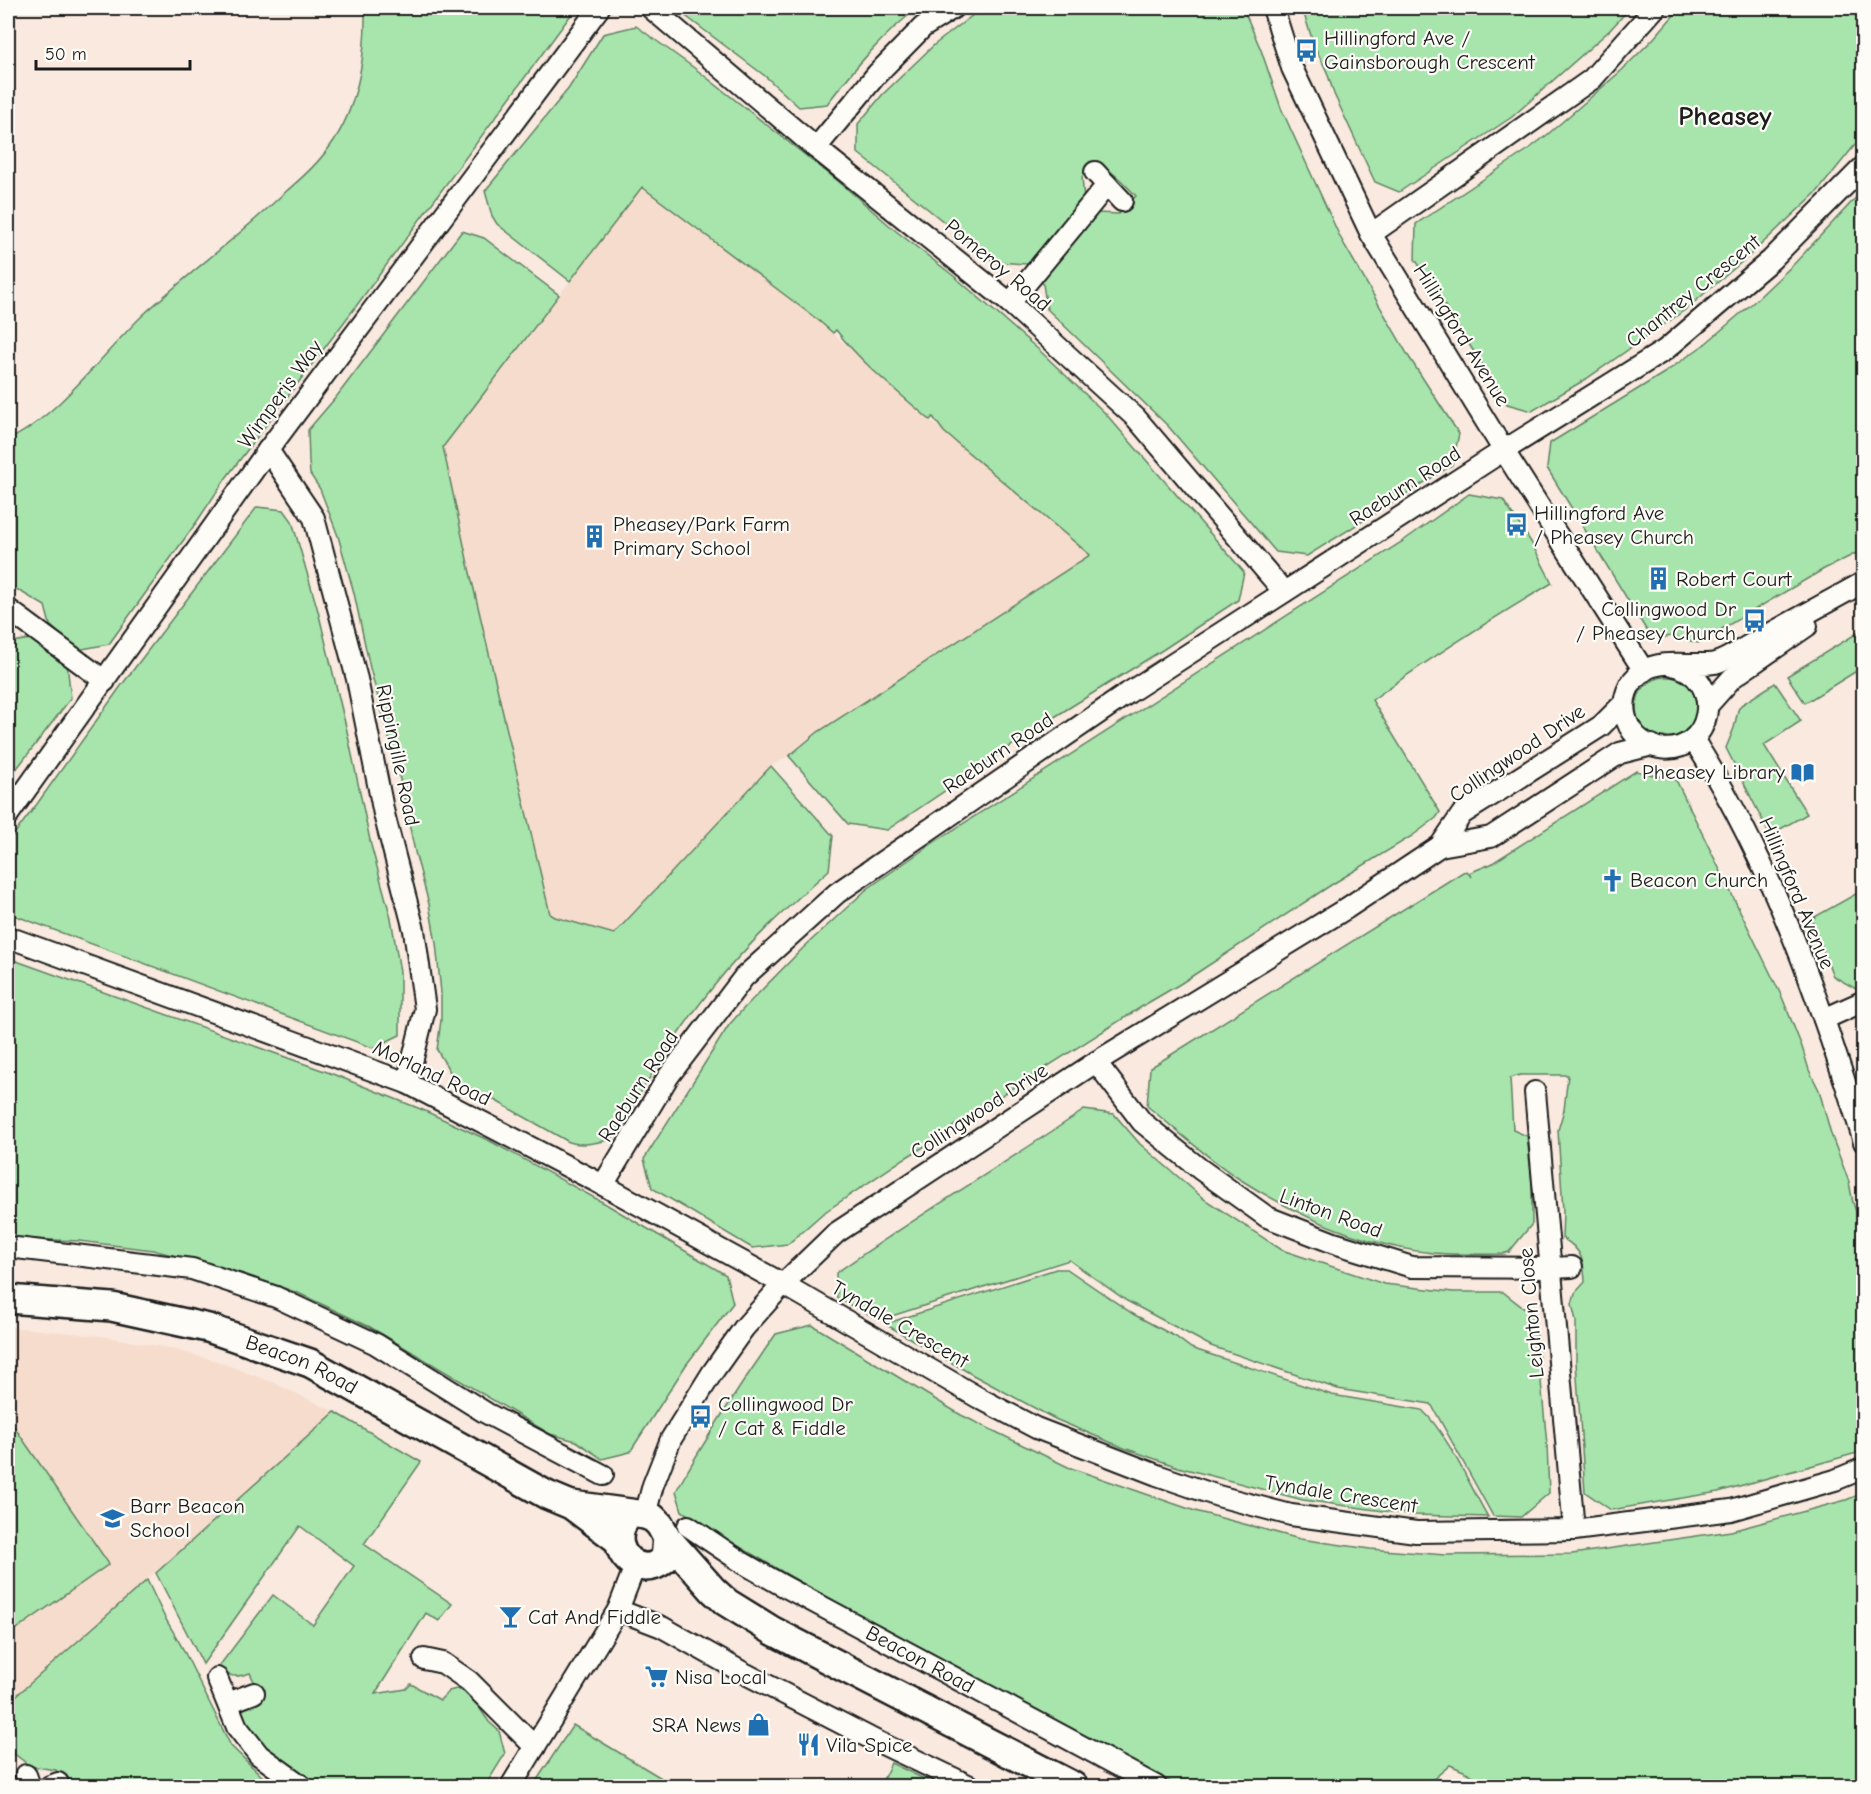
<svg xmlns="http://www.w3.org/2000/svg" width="1871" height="1794" viewBox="0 0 1871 1794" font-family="'Comic Neue',sans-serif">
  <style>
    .built { fill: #f6dccc }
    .green { fill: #a7e5ac; stroke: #628064; stroke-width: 1.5 }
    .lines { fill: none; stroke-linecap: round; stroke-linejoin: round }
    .minor-casing { stroke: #1c1c1c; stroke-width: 24 }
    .secondary-casing { stroke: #1c1c1c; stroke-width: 32 }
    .minor { stroke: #fdfcf7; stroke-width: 20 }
    .secondary { stroke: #fdfcf7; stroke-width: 27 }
    .labels { text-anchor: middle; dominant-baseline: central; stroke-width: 4.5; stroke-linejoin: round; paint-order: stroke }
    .poi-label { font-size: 21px; fill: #1c1c1c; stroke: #fdfcf7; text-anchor: start }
    .street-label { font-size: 21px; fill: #1c1c1c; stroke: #fdfcf7 }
    .district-label { font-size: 27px; font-weight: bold; fill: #1c1c1c; stroke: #fdfcf7 }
  </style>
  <rect width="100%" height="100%" fill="#f9e9de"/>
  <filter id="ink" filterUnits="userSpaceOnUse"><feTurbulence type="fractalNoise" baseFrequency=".0167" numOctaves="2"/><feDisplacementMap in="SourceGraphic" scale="12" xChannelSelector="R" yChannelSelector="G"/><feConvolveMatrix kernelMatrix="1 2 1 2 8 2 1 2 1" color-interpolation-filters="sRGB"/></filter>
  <g filter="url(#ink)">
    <!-- built -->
    <g class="built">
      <path d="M642 187 818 320 922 413 1090 555 834 722 789 756 771 766 614 934 555 917 550 914 466 555 443 447Z"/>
      <path d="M8 1327 101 1336 164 1347 216 1361 272 1382 335 1412 8 1703Z"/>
    </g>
    <!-- green -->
    <g class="green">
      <path d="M365 8H576L354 309 226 478 198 520 109 644 77 650 50 625 45 606 13 587 8 594V440C58 417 103 353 144 314 189 273 238 237 282 195 302 178 321 161 335 139 359 102 366 51 365 8Z"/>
      <path d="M675 8H918C883 34 854 69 827 104L799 107 765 76Z"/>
      <path d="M982 8H1243L1261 50 1281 108 1340 237 1409 357 1459 434 1452 465 1307 556 1276 552 1168 426 1047 309 1042 278 1097 213 1119 214 1136 196C1127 186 1105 163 1093 163L1082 177 1084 199 1028 264 994 262 858 153V124L883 94 934 45Z"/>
      <path d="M1302 8H1630L1610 30 1512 117 1399 192 1375 182 1334 94 1327 72 1314 45Z"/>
      <path d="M1680 8H1863V135L1818 191 1750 255 1685 310 1586 379 1532 411 1507 404 1415 259 1416 224 1526 151 1547 135 1621 71 1654 38Z"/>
      <path d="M636 26 697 70 838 181 896 231 955 277 1039 350 1105 413 1244 572 1238 600 1164 649 1048 721 887 830 848 824 789 756 818 732 1090 555 944 432 933 417 930 420C898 392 862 364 836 330L833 333 818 320 642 187 570 281 497 224 492 216 485 191 569 88 603 34Z"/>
      <path d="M1863 190V550L1824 569 1698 643 1672 636 1659 638 1650 636 1547 468 1550 443 1664 373 1705 344 1756 300 1795 263Z"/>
      <path d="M462 231 484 238 559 295 443 447 468 564 550 914 555 917 614 934 771 766 833 836 829 870C789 906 747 944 713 987 675 1034 644 1087 612 1139 599 1142 582 1147 569 1142L496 1101 456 1082 437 1050 441 1020V993L436 943 429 904 415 852 399 775 370 668 354 593 338 536 320 489 310 474 309 461 308 430 337 396Z"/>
      <path d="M1469 494 1503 500 1531 542 1552 583C1490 620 1430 658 1372 700L1440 812 1436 818 1412 836 1331 885 1180 984 1146 1004 955 1125 939 1138 905 1158 822 1214 788 1244 752 1248 652 1188 644 1159 729 1025 744 1008 803 948 867 889 936 841 1403 541Z"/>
      <path d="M257 507 284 510 292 521 318 611 347 731 371 845 391 918 400 972V1035L373 1048 8 913V842L37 804 121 686Z"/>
      <path d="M1859 632 1863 639V667L1805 703 1787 676Z"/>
      <path d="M8 639 12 642 31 639 67 664 71 698 8 780Z"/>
      <circle cx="1667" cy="708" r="31"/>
      <path d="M1775 683 1801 721 1764 745 1807 814 1770 835 1726 748 1734 728 1738 710 1741 705Z"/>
      <path d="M1636 771 1676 780 1782 997 1802 1047 1809 1070 1819 1090 1831 1134 1849 1182 1853 1203 1861 1224 1864 1233V1451L1718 1492 1611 1510 1585 1492 1576 1362V1321L1572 1304 1575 1293 1585 1282C1584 1261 1582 1249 1562 1238L1563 1211 1558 1130 1564 1110 1568 1075H1520L1510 1078 1513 1130 1527 1136 1532 1184V1224L1509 1252 1502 1254C1479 1254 1456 1255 1433 1253 1365 1246 1298 1216 1241 1180 1208 1159 1178 1131 1147 1106L1150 1068 1463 872 1467 871 1471 877 1469 873 1491 864Z"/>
      <path d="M1863 890V986L1856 989 1833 976 1811 919Z"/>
      <path d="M8 958 330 1073 423 1110 490 1141 604 1203 726 1275 733 1303 686 1365 630 1452 602 1459 576 1441 550 1434 370 1327 298 1293 244 1274 153 1250 79 1241 8 1238Z"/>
      <path d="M1084 1110 1114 1114 1140 1144 1204 1199 1282 1250 1384 1284 1453 1292H1503L1535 1317 1547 1445 1549 1493 1521 1517 1493 1516 1431 1404 1338 1389 1211 1346 1127 1301 1069 1260 879 1320 837 1298 836 1273C917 1216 1001 1166 1084 1110Z"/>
      <path d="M1056 1269H1067L1133 1314 1176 1337 1191 1348 1332 1395 1422 1410C1447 1433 1470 1486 1488 1517L1413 1515 1303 1500 1178 1467 1124 1448 1055 1419 973 1375 885 1324Z"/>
      <path d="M812 1325 961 1415 1068 1467 1195 1511 1300 1539 1370 1549 1445 1555 1572 1554 1731 1531 1846 1500 1863 1493V1786H1487L1468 1773 1450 1765 1430 1782 1428 1786H1178L870 1622 719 1535 682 1511 676 1491C707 1436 740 1385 776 1334Z"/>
      <path d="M335 1412 421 1462 364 1544 452 1604 439 1621 426 1613 375 1694 406 1689 411 1684 440 1700 449 1691 456 1689 469 1693 489 1722 499 1731 505 1754 485 1786H314L273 1758 239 1715 258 1690 250 1673C236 1678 230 1677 217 1669L273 1595 313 1625 354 1566 300 1526 203 1664 156 1573Z"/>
      <path d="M8 1418 109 1564 8 1635Z"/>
      <path d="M147 1580 164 1616 182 1647 231 1746 272 1786H67L56 1770 30 1766 8 1749V1703Z"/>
      <path d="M573 1725 668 1782 664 1786H533Z"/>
      <path d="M891 1763 939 1786H880Z"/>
    </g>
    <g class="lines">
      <defs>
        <g id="minor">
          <path d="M651 8 816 148 1010 303 1136 418 1284 592"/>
          <path d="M1273 8 1292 68 1371 234 1504 451 1644 671"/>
          <path d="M816 148 877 74 923 27 953 8"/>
          <path d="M1095 172 1122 201"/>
          <path d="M1371 234 1592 79 1655 8"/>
          <path d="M1010 303 1107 185"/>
          <path d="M268 450 314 518 357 679 384 814 414 930 425 1009 407 1083"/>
          <path d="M9 610 105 681"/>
          <path d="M1672 665C1728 677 1712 757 1659 748 1621 741 1612 692 1643 671 1663 658 1692 667 1715 663 1728 660 1743 648 1755 642 1791 622 1827 602 1864 582"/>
          <path d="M1708 705 1732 678 1807 626"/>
          <path d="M1693 739C1772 862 1821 1003 1864 1142"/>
          <path d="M8 815 268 450 599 8"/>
          <path d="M1440 846 1491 837 1620 753 1652 745"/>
          <path d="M8 937 407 1083 603 1185 783 1284 979 1398 1036 1428 1157 1475 1218 1496 1291 1515 1416 1532 1574 1530 1731 1510 1835 1480 1864 1468"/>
          <path d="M1824 1019 1864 1001"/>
          <path d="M1096 1062 1142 1122 1200 1169 1267 1217 1334 1243 1412 1267 1552 1268 1572 1267"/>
          <path d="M1535 1092 1574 1530"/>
          <path d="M603 1185 668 1077 744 977 837 893 1128 693 1495 456 1665 350 1771 260 1864 166"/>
          <path d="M8 1247 192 1269 276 1297 376 1344 486 1413 603 1475"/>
          <path d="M645 1515 653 1485 671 1439 712 1373 744 1328 783 1284 836 1233 1096 1062 1347 908 1440 846 1462 814 1601 726 1623 704"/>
          <path id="s1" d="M688 1526 743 1563 780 1584 1156 1786"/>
          <path d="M618 1610 662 1627 742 1672 870 1738 970 1786"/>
          <path d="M424 1659 443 1663 469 1681 535 1747"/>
          <path d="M217 1678 237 1727 259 1755 302 1786"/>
          <path d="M228 1703 254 1693"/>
          <path d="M26 1775 30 1786"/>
          <path d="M50 1786 58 1783"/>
          <path d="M511 1786 618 1610 635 1566"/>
        </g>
        <g id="secondary">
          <path id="s2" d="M8 1299 112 1307 208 1328 310 1363 547 1495 571 1505 618 1540"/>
          <path d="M572 1505 645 1515 653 1518 660 1525 667 1538 713 1590 726 1602 773 1631 1073 1786"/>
          <path d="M623 1523C608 1551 639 1582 665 1559L667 1538"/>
        </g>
      </defs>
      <!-- minor casing -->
      <use href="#minor" class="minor-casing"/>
      <!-- secondary casing -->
      <use href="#secondary" class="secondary-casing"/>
      <!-- minor -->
      <use href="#minor" class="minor"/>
      <!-- secondary -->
      <use href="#secondary" class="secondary"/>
    </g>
  </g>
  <!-- icons -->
  <defs>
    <symbol id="bus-bare" viewBox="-9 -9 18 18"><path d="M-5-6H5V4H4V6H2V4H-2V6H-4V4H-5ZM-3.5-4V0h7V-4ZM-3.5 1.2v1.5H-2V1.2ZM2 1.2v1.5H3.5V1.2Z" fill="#1f6fb2" stroke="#fdfcf7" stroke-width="2.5" paint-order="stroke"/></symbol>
    <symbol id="building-bare" viewBox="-9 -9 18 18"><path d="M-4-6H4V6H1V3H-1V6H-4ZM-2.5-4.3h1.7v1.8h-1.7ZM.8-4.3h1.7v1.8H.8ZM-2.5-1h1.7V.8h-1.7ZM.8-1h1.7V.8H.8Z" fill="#1f6fb2" stroke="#fdfcf7" stroke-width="2.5" paint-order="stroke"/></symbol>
    <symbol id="library-bare" viewBox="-9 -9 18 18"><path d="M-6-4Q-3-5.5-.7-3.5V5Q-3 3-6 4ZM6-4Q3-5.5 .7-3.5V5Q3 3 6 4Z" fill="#1f6fb2" stroke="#fdfcf7" stroke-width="2.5" paint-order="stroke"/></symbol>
    <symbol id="church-bare" viewBox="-9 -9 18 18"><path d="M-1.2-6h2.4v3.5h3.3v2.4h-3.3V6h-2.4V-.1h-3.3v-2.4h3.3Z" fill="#1f6fb2" stroke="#fdfcf7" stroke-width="2.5" paint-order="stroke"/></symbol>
    <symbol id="school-bare" viewBox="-9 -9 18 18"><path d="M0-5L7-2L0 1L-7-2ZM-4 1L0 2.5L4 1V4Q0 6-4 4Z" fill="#1f6fb2" stroke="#fdfcf7" stroke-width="2.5" paint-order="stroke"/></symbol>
    <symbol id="bar-bare" viewBox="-9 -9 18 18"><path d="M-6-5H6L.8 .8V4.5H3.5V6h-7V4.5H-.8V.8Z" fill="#1f6fb2" stroke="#fdfcf7" stroke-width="2.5" paint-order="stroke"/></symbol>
    <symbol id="supermarket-bare" viewBox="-9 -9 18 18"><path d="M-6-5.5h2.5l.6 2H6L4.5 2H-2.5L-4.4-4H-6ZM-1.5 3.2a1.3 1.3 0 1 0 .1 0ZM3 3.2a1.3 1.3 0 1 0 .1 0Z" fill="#1f6fb2" stroke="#fdfcf7" stroke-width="2.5" paint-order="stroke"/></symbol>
    <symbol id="shop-bare" viewBox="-9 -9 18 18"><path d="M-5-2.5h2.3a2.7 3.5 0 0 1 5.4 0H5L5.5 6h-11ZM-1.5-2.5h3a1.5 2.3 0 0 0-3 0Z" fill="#1f6fb2" stroke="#fdfcf7" stroke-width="2.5" paint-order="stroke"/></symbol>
    <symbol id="restaurant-bare" viewBox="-9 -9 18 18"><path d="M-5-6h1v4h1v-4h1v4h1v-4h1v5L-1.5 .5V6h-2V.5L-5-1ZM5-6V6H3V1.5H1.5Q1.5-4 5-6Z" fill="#1f6fb2" stroke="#fdfcf7" stroke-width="2.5" paint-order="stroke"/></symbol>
  </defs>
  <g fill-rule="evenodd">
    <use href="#bus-bare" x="1290" y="34" width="33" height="33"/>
    <use href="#bus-bare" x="1500" y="508" width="33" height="33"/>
    <use href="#building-bare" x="578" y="520" width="33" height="33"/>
    <use href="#building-bare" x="1642" y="562" width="33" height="33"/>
    <use href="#bus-bare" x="1738" y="604" width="33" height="33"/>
    <use href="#library-bare" x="1786" y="756" width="33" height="33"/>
    <use href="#church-bare" x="1596" y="864" width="33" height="33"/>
    <use href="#bus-bare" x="684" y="1400" width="33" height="33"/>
    <use href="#school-bare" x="96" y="1502" width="33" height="33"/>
    <use href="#bar-bare" x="494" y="1600" width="33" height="33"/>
    <use href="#supermarket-bare" x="640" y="1660" width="33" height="33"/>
    <use href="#shop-bare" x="742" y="1708" width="33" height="33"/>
    <use href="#restaurant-bare" x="792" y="1728" width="33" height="33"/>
  </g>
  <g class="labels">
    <!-- poi labels -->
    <g class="poi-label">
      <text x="1324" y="38">Hillingford Ave /<tspan x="1324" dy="24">Gainsborough Crescent</tspan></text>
      <text x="1534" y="513">Hillingford Ave<tspan x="1534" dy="24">/ Pheasey Church</tspan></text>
      <text x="613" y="524">Pheasey/Park Farm<tspan x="613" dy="24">Primary School</tspan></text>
      <text x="1676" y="579">Robert Court</text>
      <text x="1736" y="609" text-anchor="end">Collingwood Dr<tspan x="1736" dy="24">/ Pheasey Church</tspan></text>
      <text x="1785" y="772" text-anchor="end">Pheasey Library</text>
      <text x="1630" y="880">Beacon Church</text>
      <text x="718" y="1404">Collingwood Dr<tspan x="718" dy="24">/ Cat &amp; Fiddle</tspan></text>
      <text x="130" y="1506">Barr Beacon<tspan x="130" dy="24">School</tspan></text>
      <text x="528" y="1617">Cat And Fiddle</text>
      <text x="675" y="1677">Nisa Local</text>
      <text x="741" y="1725" text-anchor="end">SRA News</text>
      <text x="826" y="1745">Vila Spice</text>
    </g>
    <!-- street labels -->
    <g class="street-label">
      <text transform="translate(998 265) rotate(40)">Pomeroy Road</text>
      <text transform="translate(1693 291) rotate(-39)">Chantrey Crescent</text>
      <text transform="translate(1462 335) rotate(58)">Hillingford Avenue</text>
      <text transform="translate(280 394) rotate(-54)">Wimperis Way</text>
      <text transform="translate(1405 486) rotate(-33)">Raeburn Road</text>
      <text transform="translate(998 753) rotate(-34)">Raeburn Road</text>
      <text transform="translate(1517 753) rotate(-34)">Collingwood Drive</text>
      <text transform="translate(398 755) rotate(78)">Rippingille Road</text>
      <text transform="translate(1797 893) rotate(67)">Hillingford Avenue</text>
      <text transform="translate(432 1073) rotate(25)">Morland Road</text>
      <text transform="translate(638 1086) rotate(-57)">Raeburn Road</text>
      <text transform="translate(979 1111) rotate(-33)">Collingwood Drive</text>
      <text transform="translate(1331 1213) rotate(20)">Linton Road</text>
      <text transform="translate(1531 1313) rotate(-95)">Leighton Close</text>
      <text transform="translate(900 1324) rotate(30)">Tyndale Crescent</text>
      <text stroke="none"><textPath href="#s2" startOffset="303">Beacon Road</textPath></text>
      <text transform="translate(1341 1494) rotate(9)">Tyndale Crescent</text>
      <text stroke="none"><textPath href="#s1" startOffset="268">Beacon Road</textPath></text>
    </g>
    <!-- district labels -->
    <g class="district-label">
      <text x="1725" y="116">Pheasey</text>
    </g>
  </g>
  <!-- margin -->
  <rect width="1871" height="1794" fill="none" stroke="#fdfcf7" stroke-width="30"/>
  <rect x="15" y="15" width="1841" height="1764" fill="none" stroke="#1c1c1c" stroke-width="2" filter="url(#ink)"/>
  <!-- scale -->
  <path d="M36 60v9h154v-9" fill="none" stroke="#1c1c1c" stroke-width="3"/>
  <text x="45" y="60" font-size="18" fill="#1c1c1c" stroke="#fdfcf7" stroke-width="4.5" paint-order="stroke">50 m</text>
</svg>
